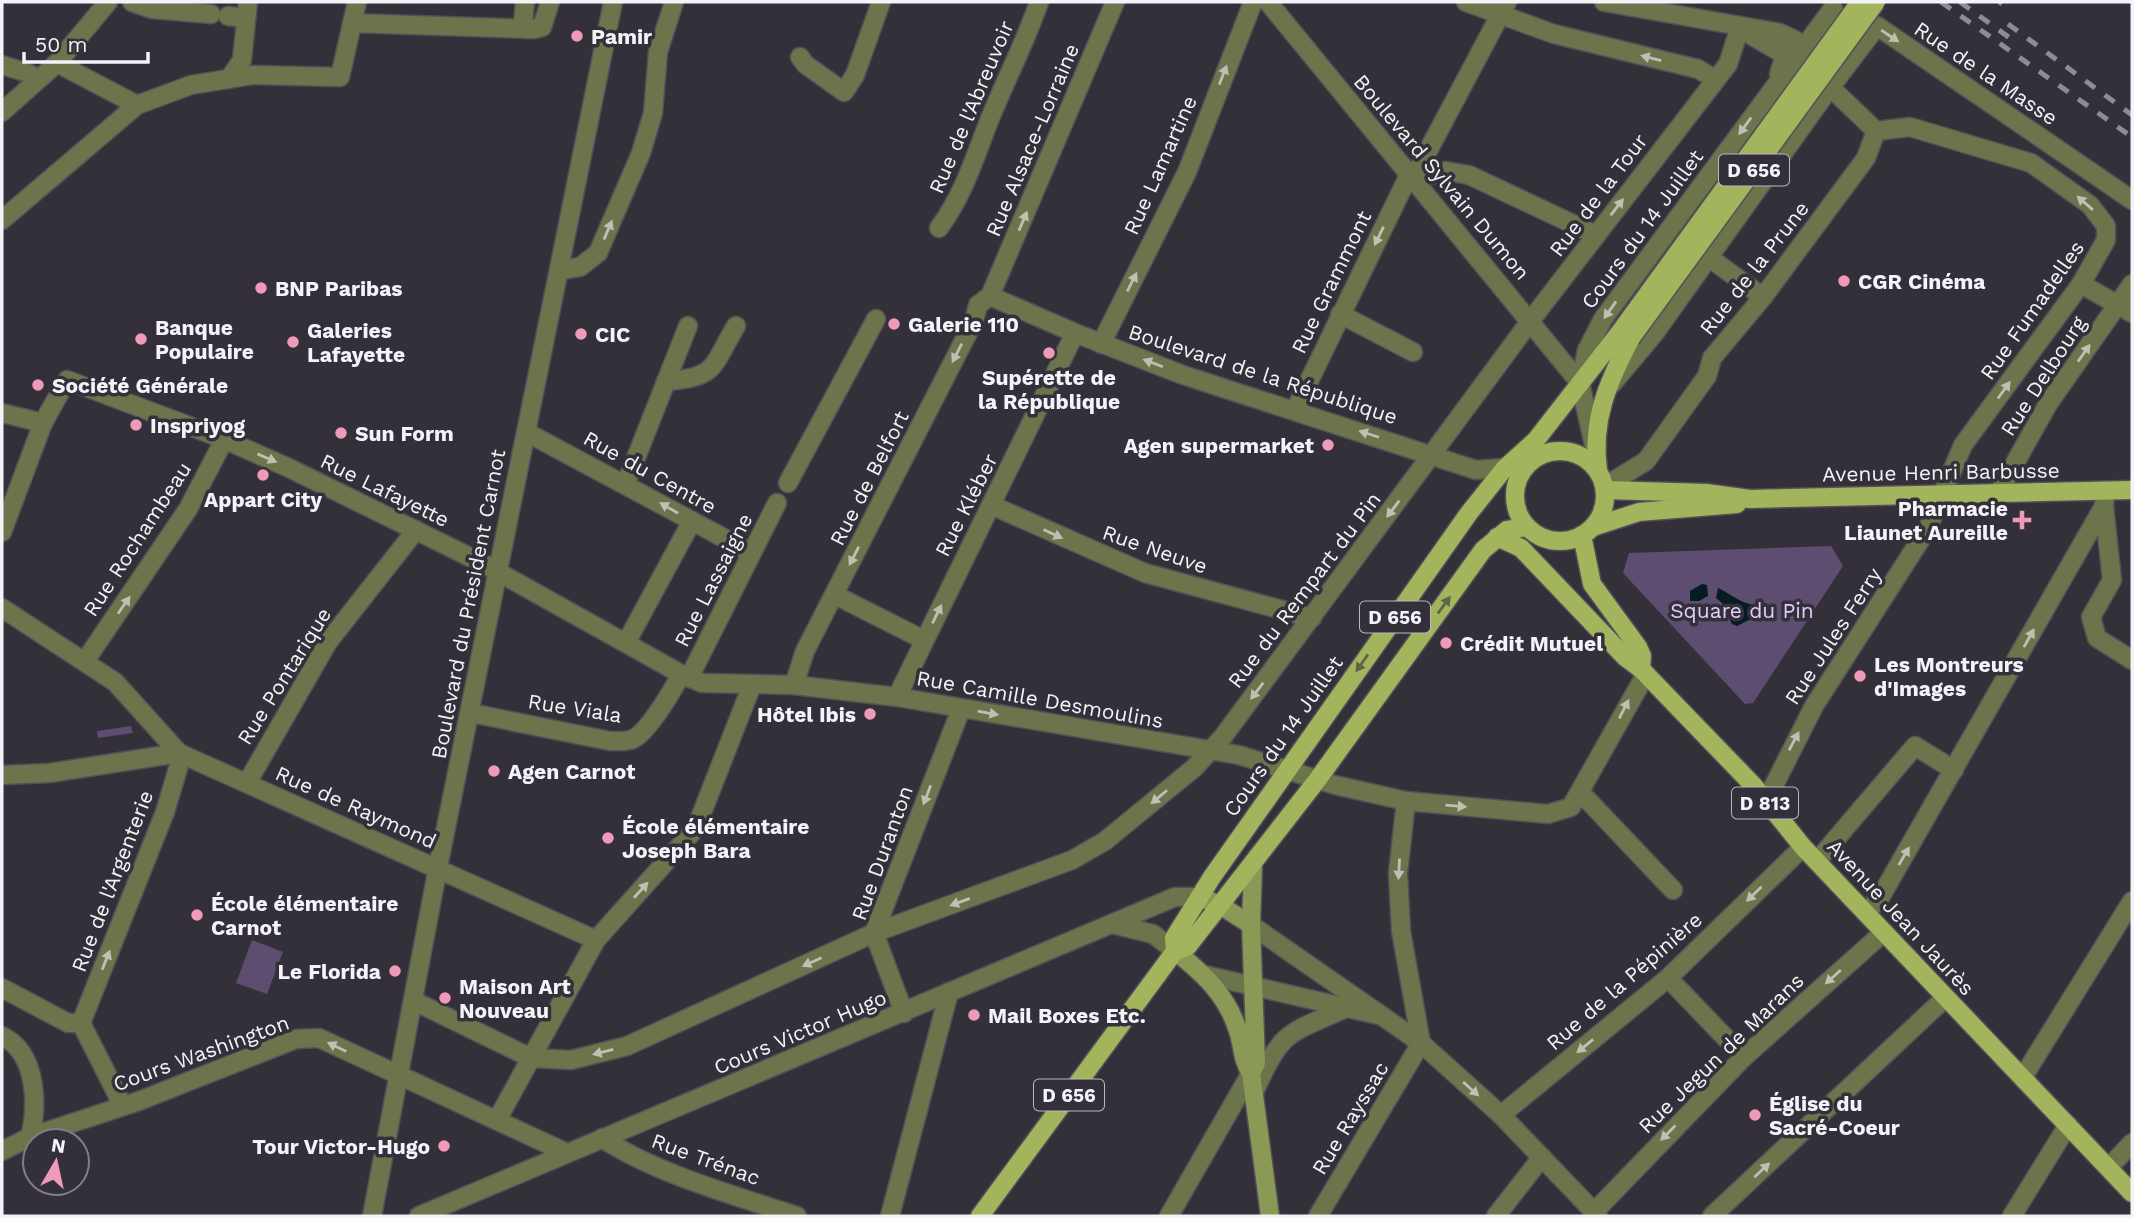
<svg xmlns="http://www.w3.org/2000/svg" width="2134" height="1218" viewBox="0 0 2134 1218" font-family="'Work Sans',sans-serif">
  <style>
    .green { fill: #5c4d71 }
    .water { fill: #061c22 }
    .lines { fill: none; stroke-linecap: round; stroke-linejoin: round }
    .minor-casing { stroke: #534f59; stroke-width: 21 }
    .tertiary-casing { stroke: #534f59; stroke-width: 21 }
    .secondary-casing { stroke: #534f59; stroke-width: 21 }
    .primary-casing { stroke: #534f59; stroke-width: 21 }
    .minor { stroke: #6b744b; stroke-width: 18 }
    .tertiary { stroke: #6b744b; stroke-width: 18 }
    .secondary { stroke: #8a9956; stroke-width: 18 }
    .primary { stroke: #a2b55d; stroke-width: 18 }
    .rail { stroke: #8e8b93; stroke-width: 5; stroke-dasharray: 12 12; stroke-linecap: butt }
    .primary-bridge-casing { stroke: #534f59; stroke-width: 21; stroke-linecap: butt }
    .primary-bridge { stroke: #a2b55d; stroke-width: 18 }
    .oneway { fill: #bec0b3 }
    .oneway2 { fill: #606548 }
    .poi-dot { fill: #ef9ab8; stroke: #34303a; stroke-width: 2.5 }
    .labels { text-anchor: middle; dominant-baseline: central; stroke-width: 7; stroke-linejoin: round; paint-order: stroke }
    .shield { fill: #34303a; stroke: #bbb8c0; stroke-width: 2 }
    .shield-label { font-size: 19px; font-weight: bold; fill: #f5f3f9 }
    .poi-label { font-size: 21px; font-weight: bold; fill: #f5f3f9; stroke: #34303a; text-anchor: start }
    .street-label { font-size: 21px; fill: #f5f3f9; stroke: #34303a }
    .park-label { font-size: 21px; fill: #e0cefb; stroke: #34303a }
  </style>
  <rect width="100%" height="100%" fill="#34303a"/>
  <!-- green -->
  <g class="green">
    <path d="M1831 546 1843 566 1753 703 1745 704 1623 573 1629 553Z"/>
    <path d="M131 726 133 733 98 738 97 731Z"/>
    <path d="M252 940 283 952 267 994 236 983Z"/>
  </g>
  <!-- water -->
  <g class="water">
    <path d="M1702 584 1707 585 1708 596 1699 601H1690V591Z"/>
    <path d="M1718 588C1733 595 1748 610 1765 603L1773 608 1737 626 1732 624 1722 603 1716 598Z"/>
  </g>
  <g class="lines">
    <defs>
      <g id="minor">
        <path d="M132 2 152 9 211 14"/>
        <path d="M525 2 523 22 528 29"/>
        <path d="M1466 2 1554 34 1698 69 1715 79"/>
        <path d="M1604 2 1780 33 1795 40 1800 52"/>
        <path d="M228 16 246 18"/>
        <path d="M352 23 534 29 542 27 550 2"/>
        <path d="M1742 30 1785 55 1779 74"/>
        <path d="M800 57 805 64 844 92 855 75 881 2"/>
        <path d="M57 63 137 105"/>
        <path d="M2 65 28 73 36 79"/>
        <path d="M229 79 242 60 248 2"/>
        <path d="M1830 87 1876 131"/>
        <path d="M2 112 57 63 108 2"/>
        <path d="M1413 179 1507 2"/>
        <path d="M1413 179 1446 171 1469 175 1596 235"/>
        <path d="M2 220 137 105 191 85 252 75 340 77 357 2"/>
        <path d="M939 228C964 194 974 159 989 121 1005 81 1025 43 1039 2"/>
        <path d="M1707 256 1763 297"/>
        <path d="M560 270 580 267 598 253 641 153 653 113 658 52 674 2"/>
        <path d="M2081 284 2132 313"/>
        <path d="M990 296 1075 333 1183 375 1476 470 1526 466"/>
        <path d="M990 296 1115 2"/>
        <path d="M1340 314 1413 352"/>
        <path d="M1101 344 1187 172 1253 2"/>
        <path d="M666 381C717 378 712 366 736 326"/>
        <path d="M1580 383 1587 350 1603 319 1833 8"/>
        <path d="M1611 385 1654 334 1826 93 1877 26 2132 200"/>
        <path d="M1295 410 1409 175"/>
        <path d="M2 413 43 423 2 532"/>
        <path d="M43 423 67 380 221 438 289 468 482 563 681 674 702 683 794 685 897 697 1239 755 1335 785 1406 801 1548 814 1571 807 1646 674"/>
        <path d="M526 432 750 552"/>
        <path d="M626 483 688 326"/>
        <path d="M788 483 876 319"/>
        <path d="M1604 487 1646 461 1707 376 1712 358 1763 297 1866 158 1876 131"/>
        <path d="M1997 495 2048 404 2132 284"/>
        <path d="M991 505 1145 573 1312 618"/>
        <path d="M2104 506 2112 580 2091 617 2097 638 2132 660"/>
        <path d="M835 595 924 640"/>
        <path d="M2 608 115 682 179 753"/>
        <path d="M626 643 692 521"/>
        <path d="M85 661 188 509 224 440"/>
        <path d="M689 678 777 503"/>
        <path d="M794 685 805 651 974 321 978 305 990 296"/>
        <path d="M897 697 1075 333"/>
        <path d="M471 713 610 741C617 741 626 742 633 739 648 732 673 690 681 674"/>
        <path d="M2 775 49 773 179 753 596 940"/>
        <path d="M247 783 328 642 416 530"/>
        <path d="M1581 793 1673 890"/>
        <path d="M1406 801 1398 873 1401 931 1421 1043"/>
        <path d="M1765 803 1814 706 1928 528 1963 445 2081 284 2106 240V226L2090 205 2031 163 1910 127 1876 131"/>
        <path d="M1817 861 1915 746 1954 770"/>
        <path d="M1866 913 1881 896 2104 506 2105 491"/>
        <path d="M1112 924 1153 934 1175 951"/>
        <path d="M1251 925 1421 1043 1501 1115 1598 1216"/>
        <path d="M1205 975 1378 1015"/>
        <path d="M1668 978 1744 1057"/>
        <path d="M2 988 68 1023H81"/>
        <path d="M414 1001 531 1058 571 1060 627 1046 874 933 1072 860 1105 841 1194 768 1222 738 1531 320 1728 64 1740 27"/>
        <path d="M904 1013 874 933 961 709"/>
        <path d="M81 1023 165 812 179 765V753"/>
        <path d="M81 1023 123 1106"/>
        <path d="M2 1036C37 1053 38 1104 30 1137"/>
        <path d="M2023 1077 2132 901"/>
        <path d="M1254 1092C1282 1032 1284 1035 1344 1009"/>
        <path d="M1501 1115 1668 978 1803 847"/>
        <path d="M497 1120 596 940 696 828 752 685"/>
        <path d="M602 1138C654 1173 736 1196 797 1216"/>
        <path d="M2 1151 30 1137 139 1101 296 1039 319 1038 567 1153"/>
        <path d="M2109 1167 2132 1143"/>
        <path d="M1594 1212 1744 1057 1884 932"/>
        <path d="M419 1216 1175 897H1199"/>
        <path d="M890 1216 949 992"/>
        <path d="M1169 1216 1251 1073"/>
        <path d="M1318 1216 1421 1043"/>
        <path d="M1496 1216 1542 1157"/>
        <path d="M1712 1216 1945 998"/>
        <path d="M2012 1216 2068 1125"/>
      </g>
      <g id="tertiary">
        <path d="M1268 2 1580 383 1594 445"/>
        <path d="M372 1216 438 867 613 2"/>
      </g>
      <g id="secondary">
        <path d="M1253 866 1251 925 1256 1063 1251 1073 1270 1216"/>
        <path d="M1199 897 1220 905 1251 925"/>
        <path d="M1175 951C1204 974 1227 995 1238 1031 1243 1046 1242 1060 1251 1073"/>
      </g>
      <g id="primary">
        <circle cx="1560" cy="496" r="45"/>
        <path d="M1598 471C1591 420 1608 382 1631 338"/>
        <path d="M1605 490 1706 493 1750 499 2132 490"/>
        <path d="M1593 527 1639 512 1737 504"/>
        <path d="M1582 535 1592 584 1638 647 1642 656 1641 669"/>
        <path d="M1497 537 1521 548 1625 657 1641 669 1753 785 1803 847 2132 1193"/>
        <path d="M1175 951 1188 946 1318 779 1483 550 1507 530 1527 527"/>
        <path d="M980 1216 1175 951 1174 938 1212 877 1469 513 1504 469 1536 440 1620 332"/>
      </g>
    </defs>
    <!-- minor casing -->
    <use href="#minor" class="minor-casing"/>
    <!-- tertiary casing -->
    <use href="#tertiary" class="tertiary-casing"/>
    <!-- secondary casing -->
    <use href="#secondary" class="secondary-casing"/>
    <!-- primary casing -->
    <use href="#primary" class="primary-casing"/>
    <!-- minor -->
    <use href="#minor" class="minor"/>
    <!-- tertiary -->
    <use href="#tertiary" class="tertiary"/>
    <!-- secondary -->
    <use href="#secondary" class="secondary"/>
    <!-- primary -->
    <use href="#primary" class="primary"/>
    <!-- rail -->
    <g class="rail">
      <path d="M1941 2 2132 137"/>
      <path d="M1960 2 2014 41"/>
      <path d="M1999 2 2002 4"/>
      <path d="M2008 24 2132 115"/>
    </g>
    <defs>
      <g id="primary-bridge">
        <path d="M1620 332 1860 2"/>
        <path d="M1631 338 1876 2"/>
      </g>
    </defs>
    <!-- primary-bridge casing -->
    <use href="#primary-bridge" class="primary-bridge-casing"/>
    <!-- primary-bridge -->
    <use href="#primary-bridge" class="primary-bridge"/>
  </g>
  <!-- one-way arrows -->
  <defs><path id="oneway-solid" d="M-6-.8H1V-3.2L6.5 0L1 3.2V.8H-6Z" transform="scale(1.75)"/></defs>
  <g class="oneway">
    <use href="#oneway-solid" transform="translate(1890 36) rotate(34)"/>
    <use href="#oneway-solid" transform="translate(1651 58) rotate(-166)"/>
    <use href="#oneway-solid" transform="translate(1223 75) rotate(-69)"/>
    <use href="#oneway-solid" transform="translate(1745 126) rotate(126)"/>
    <use href="#oneway-solid" transform="translate(2085 203) rotate(-139)"/>
    <use href="#oneway-solid" transform="translate(1617 207) rotate(-53)"/>
    <use href="#oneway-solid" transform="translate(1023 221) rotate(-67)"/>
    <use href="#oneway-solid" transform="translate(608 230) rotate(-67)"/>
    <use href="#oneway-solid" transform="translate(1379 236) rotate(116)"/>
    <use href="#oneway-solid" transform="translate(1132 282) rotate(-63)"/>
    <use href="#oneway-solid" transform="translate(1610 310) rotate(125)"/>
    <use href="#oneway-solid" transform="translate(957 353) rotate(117)"/>
    <use href="#oneway-solid" transform="translate(2084 353) rotate(-55)"/>
    <use href="#oneway-solid" transform="translate(1153 363) rotate(-159)"/>
    <use href="#oneway-solid" transform="translate(2004 390) rotate(-54)"/>
    <use href="#oneway-solid" transform="translate(1369 434) rotate(-162)"/>
    <use href="#oneway-solid" transform="translate(267 458) rotate(23)"/>
    <use href="#oneway-solid" transform="translate(669 508) rotate(-150)"/>
    <use href="#oneway-solid" transform="translate(1393 509) rotate(127)"/>
    <use href="#oneway-solid" transform="translate(1053 534) rotate(25)"/>
    <use href="#oneway-solid" transform="translate(854 556) rotate(117)"/>
    <use href="#oneway-solid" transform="translate(124 605) rotate(-55)"/>
    <use href="#oneway-solid" transform="translate(937 614) rotate(-64)"/>
    <use href="#oneway-solid" transform="translate(2029 638) rotate(-61)"/>
    <use href="#oneway-solid" transform="translate(1257 691) rotate(127)"/>
    <use href="#oneway-solid" transform="translate(1624 709) rotate(-63)"/>
    <use href="#oneway-solid" transform="translate(988 713) rotate(10)"/>
    <use href="#oneway-solid" transform="translate(1794 741) rotate(-62)"/>
    <use href="#oneway-solid" transform="translate(927 795) rotate(111)"/>
    <use href="#oneway-solid" transform="translate(1159 797) rotate(140)"/>
    <use href="#oneway-solid" transform="translate(1456 806) rotate(5)"/>
    <use href="#oneway-solid" transform="translate(1904 856) rotate(-60)"/>
    <use href="#oneway-solid" transform="translate(1399 869) rotate(93)"/>
    <use href="#oneway-solid" transform="translate(641 890) rotate(-48)"/>
    <use href="#oneway-solid" transform="translate(1754 894) rotate(136)"/>
    <use href="#oneway-solid" transform="translate(960 902) rotate(160)"/>
    <use href="#oneway-solid" transform="translate(106 960) rotate(-68)"/>
    <use href="#oneway-solid" transform="translate(812 962) rotate(156)"/>
    <use href="#oneway-solid" transform="translate(1833 977) rotate(138)"/>
    <use href="#oneway-solid" transform="translate(1585 1046) rotate(141)"/>
    <use href="#oneway-solid" transform="translate(337 1047) rotate(-154)"/>
    <use href="#oneway-solid" transform="translate(603 1052) rotate(166)"/>
    <use href="#oneway-solid" transform="translate(1471 1089) rotate(42)"/>
    <use href="#oneway-solid" transform="translate(1668 1133) rotate(135)"/>
    <use href="#oneway-solid" transform="translate(1762 1170) rotate(-43)"/>
  </g>
  <g class="oneway2">
    <use href="#oneway-solid" transform="translate(1444 605) rotate(-54)"/>
    <use href="#oneway-solid" transform="translate(1362 663) rotate(125)"/>
  </g>
  <!-- markers -->
  <g class="poi-dot">
    <circle cx="577" cy="36" r="7"/>
    <circle cx="1844" cy="281" r="7"/>
    <circle cx="261" cy="288" r="7"/>
    <circle cx="894" cy="324" r="7"/>
    <circle cx="581" cy="334" r="7"/>
    <circle cx="141" cy="339" r="7"/>
    <circle cx="293" cy="342" r="7"/>
    <circle cx="1049" cy="353" r="7"/>
    <circle cx="38" cy="385" r="7"/>
    <circle cx="136" cy="425" r="7"/>
    <circle cx="341" cy="433" r="7"/>
    <circle cx="1328" cy="445" r="7"/>
    <circle cx="263" cy="475" r="7"/>
    <path d="M2018.5 509.5h7v7h7v7h-7v7h-7v-7h-7v-7h7z"/>
    <circle cx="1446" cy="643" r="7"/>
    <circle cx="1860" cy="676" r="7"/>
    <circle cx="870" cy="714" r="7"/>
    <circle cx="494" cy="771" r="7"/>
    <circle cx="608" cy="838" r="7"/>
    <circle cx="197" cy="915" r="7"/>
    <circle cx="395" cy="971" r="7"/>
    <circle cx="445" cy="998" r="7"/>
    <circle cx="974" cy="1015" r="7"/>
    <circle cx="1755" cy="1115" r="7"/>
    <circle cx="444" cy="1146" r="7"/>
  </g>
  <g class="labels">
    <!-- shield labels -->
    <g class="shield">
      <rect x="1719" y="154.5" width="70" height="31" rx="5"/>
      <rect x="1360" y="601.5" width="70" height="31" rx="5"/>
      <rect x="1732" y="787.5" width="66" height="31" rx="5"/>
      <rect x="1034" y="1079.5" width="70" height="31" rx="5"/>
    </g>
    <g class="shield-label">
      <text x="1754" y="170">D 656</text>
      <text x="1395" y="617">D 656</text>
      <text x="1765" y="803">D 813</text>
      <text x="1069" y="1095">D 656</text>
    </g>
    <!-- poi labels -->
    <g class="poi-label">
      <text x="591" y="36">Pamir</text>
      <text x="1858" y="281">CGR Cinéma</text>
      <text x="275" y="288">BNP Paribas</text>
      <text x="908" y="324">Galerie 110</text>
      <text x="155" y="327">Banque<tspan x="155" dy="24">Populaire</tspan></text>
      <text x="307" y="330">Galeries<tspan x="307" dy="24">Lafayette</tspan></text>
      <text x="595" y="334">CIC</text>
      <text x="1049" y="377" text-anchor="middle">Supérette de<tspan x="1049" dy="24">la République</tspan></text>
      <text x="52" y="385">Société Générale</text>
      <text x="150" y="425">Inspriyog</text>
      <text x="355" y="433">Sun Form</text>
      <text x="1314" y="445" text-anchor="end">Agen supermarket</text>
      <text x="263" y="499" text-anchor="middle">Appart City</text>
      <text x="2008" y="508" text-anchor="end">Pharmacie<tspan x="2008" dy="24">Liaunet Aureille</tspan></text>
      <text x="1460" y="643">Crédit Mutuel</text>
      <text x="1874" y="664">Les Montreurs<tspan x="1874" dy="24">d'Images</tspan></text>
      <text x="856" y="714" text-anchor="end">Hôtel Ibis</text>
      <text x="508" y="771">Agen Carnot</text>
      <text x="622" y="826">École élémentaire<tspan x="622" dy="24">Joseph Bara</tspan></text>
      <text x="211" y="903">École élémentaire<tspan x="211" dy="24">Carnot</tspan></text>
      <text x="381" y="971" text-anchor="end">Le Florida</text>
      <text x="459" y="986">Maison Art<tspan x="459" dy="24">Nouveau</tspan></text>
      <text x="988" y="1015">Mail Boxes Etc.</text>
      <text x="1769" y="1103">Église du<tspan x="1769" dy="24">Sacré-Coeur</tspan></text>
      <text x="430" y="1146" text-anchor="end">Tour Victor-Hugo</text>
    </g>
    <!-- street labels -->
    <g class="street-label">
      <text transform="translate(1986 73) rotate(34)">Rue de la Masse</text>
      <text transform="translate(971 107) rotate(-67)">Rue de l'Abreuvoir</text>
      <text transform="translate(1032 140) rotate(-67)">Rue Alsace-Lorraine</text>
      <text transform="translate(1160 165) rotate(-66)">Rue Lamartine</text>
      <text transform="translate(1442 177) rotate(50)">Boulevard Sylvain Dumon</text>
      <text transform="translate(1598 195) rotate(-53)">Rue de la Tour</text>
      <text transform="translate(1642 229) rotate(-54)">Cours du 14 Juillet</text>
      <text transform="translate(1754 268) rotate(-52)">Rue de la Prune</text>
      <text transform="translate(1331 282) rotate(-64)">Rue Grammont</text>
      <text transform="translate(2032 310) rotate(-55)">Rue Fumadelles</text>
      <text transform="translate(1263 374) rotate(18)">Boulevard de la République</text>
      <text transform="translate(2043 376) rotate(-57)">Rue Delbourg</text>
      <text transform="translate(650 472) rotate(29)">Rue du Centre</text>
      <text transform="translate(1941 472) rotate(-1)">Avenue Henri Barbusse</text>
      <text transform="translate(869 478) rotate(-63)">Rue de Belfort</text>
      <text transform="translate(385 490) rotate(26)">Rue Lafayette</text>
      <text transform="translate(966 505) rotate(-63)">Rue Kléber</text>
      <text transform="translate(137 539) rotate(-57)">Rue Rochambeau</text>
      <text transform="translate(1155 549) rotate(19)">Rue Neuve</text>
      <text transform="translate(713 580) rotate(-63)">Rue Lassaigne</text>
      <text transform="translate(1304 590) rotate(-53)">Rue du Rempart du Pin</text>
      <text transform="translate(468 604) rotate(-79)">Boulevard du Président Carnot</text>
      <text transform="translate(1833 636) rotate(-57)">Rue Jules Ferry</text>
      <text transform="translate(284 676) rotate(-58)">Rue Pontarique</text>
      <text transform="translate(1040 699) rotate(10)">Rue Camille Desmoulins</text>
      <text transform="translate(575 708) rotate(9)">Rue Viala</text>
      <text transform="translate(1283 736) rotate(-55)">Cours du 14 Juillet</text>
      <text transform="translate(356 807) rotate(24)">Rue de Raymond</text>
      <text transform="translate(882 853) rotate(-70)">Rue Duranton</text>
      <text transform="translate(112 881) rotate(-69)">Rue de l'Argenterie</text>
      <text transform="translate(1901 917) rotate(47)">Avenue Jean Jaurès</text>
      <text transform="translate(1624 981) rotate(-41)">Rue de la Pépinière</text>
      <text transform="translate(800 1032) rotate(-23)">Cours Victor Hugo</text>
      <text transform="translate(201 1053) rotate(-20)">Cours Washington</text>
      <text transform="translate(1721 1053) rotate(-44)">Rue Jegun de Marans</text>
      <text transform="translate(1350 1118) rotate(-59)">Rue Rayssac</text>
      <text transform="translate(706 1159) rotate(20)">Rue Trénac</text>
    </g>
    <!-- park labels -->
    <g class="park-label">
      <text x="1742" y="610">Square du Pin</text>
    </g>
  </g>
  <!-- border -->
  <rect width="2134" height="1218" fill="none" stroke="#f5f3f9" stroke-width="7"/>
  <!-- north arrow -->
  <g transform="translate(56 1162) rotate(9)"><circle r="33" fill="#34303a" stroke="#817e86" stroke-width="2"/>
  <path d="M0-5L12 26L0 18L-12 26Z" fill="#ef9ab8"/>
  <text y="-10" font-size="19" font-weight="bold" text-anchor="middle" fill="#f5f3f9">N</text>
  </g>
  <!-- scale -->
  <path d="M24 52v10h124v-10" fill="none" stroke="#f5f3f9" stroke-width="3.5"/>
  <text x="35" y="52" font-size="21" fill="#f5f3f9" stroke="#34303a" stroke-width="5" paint-order="stroke">50 m</text>
</svg>
